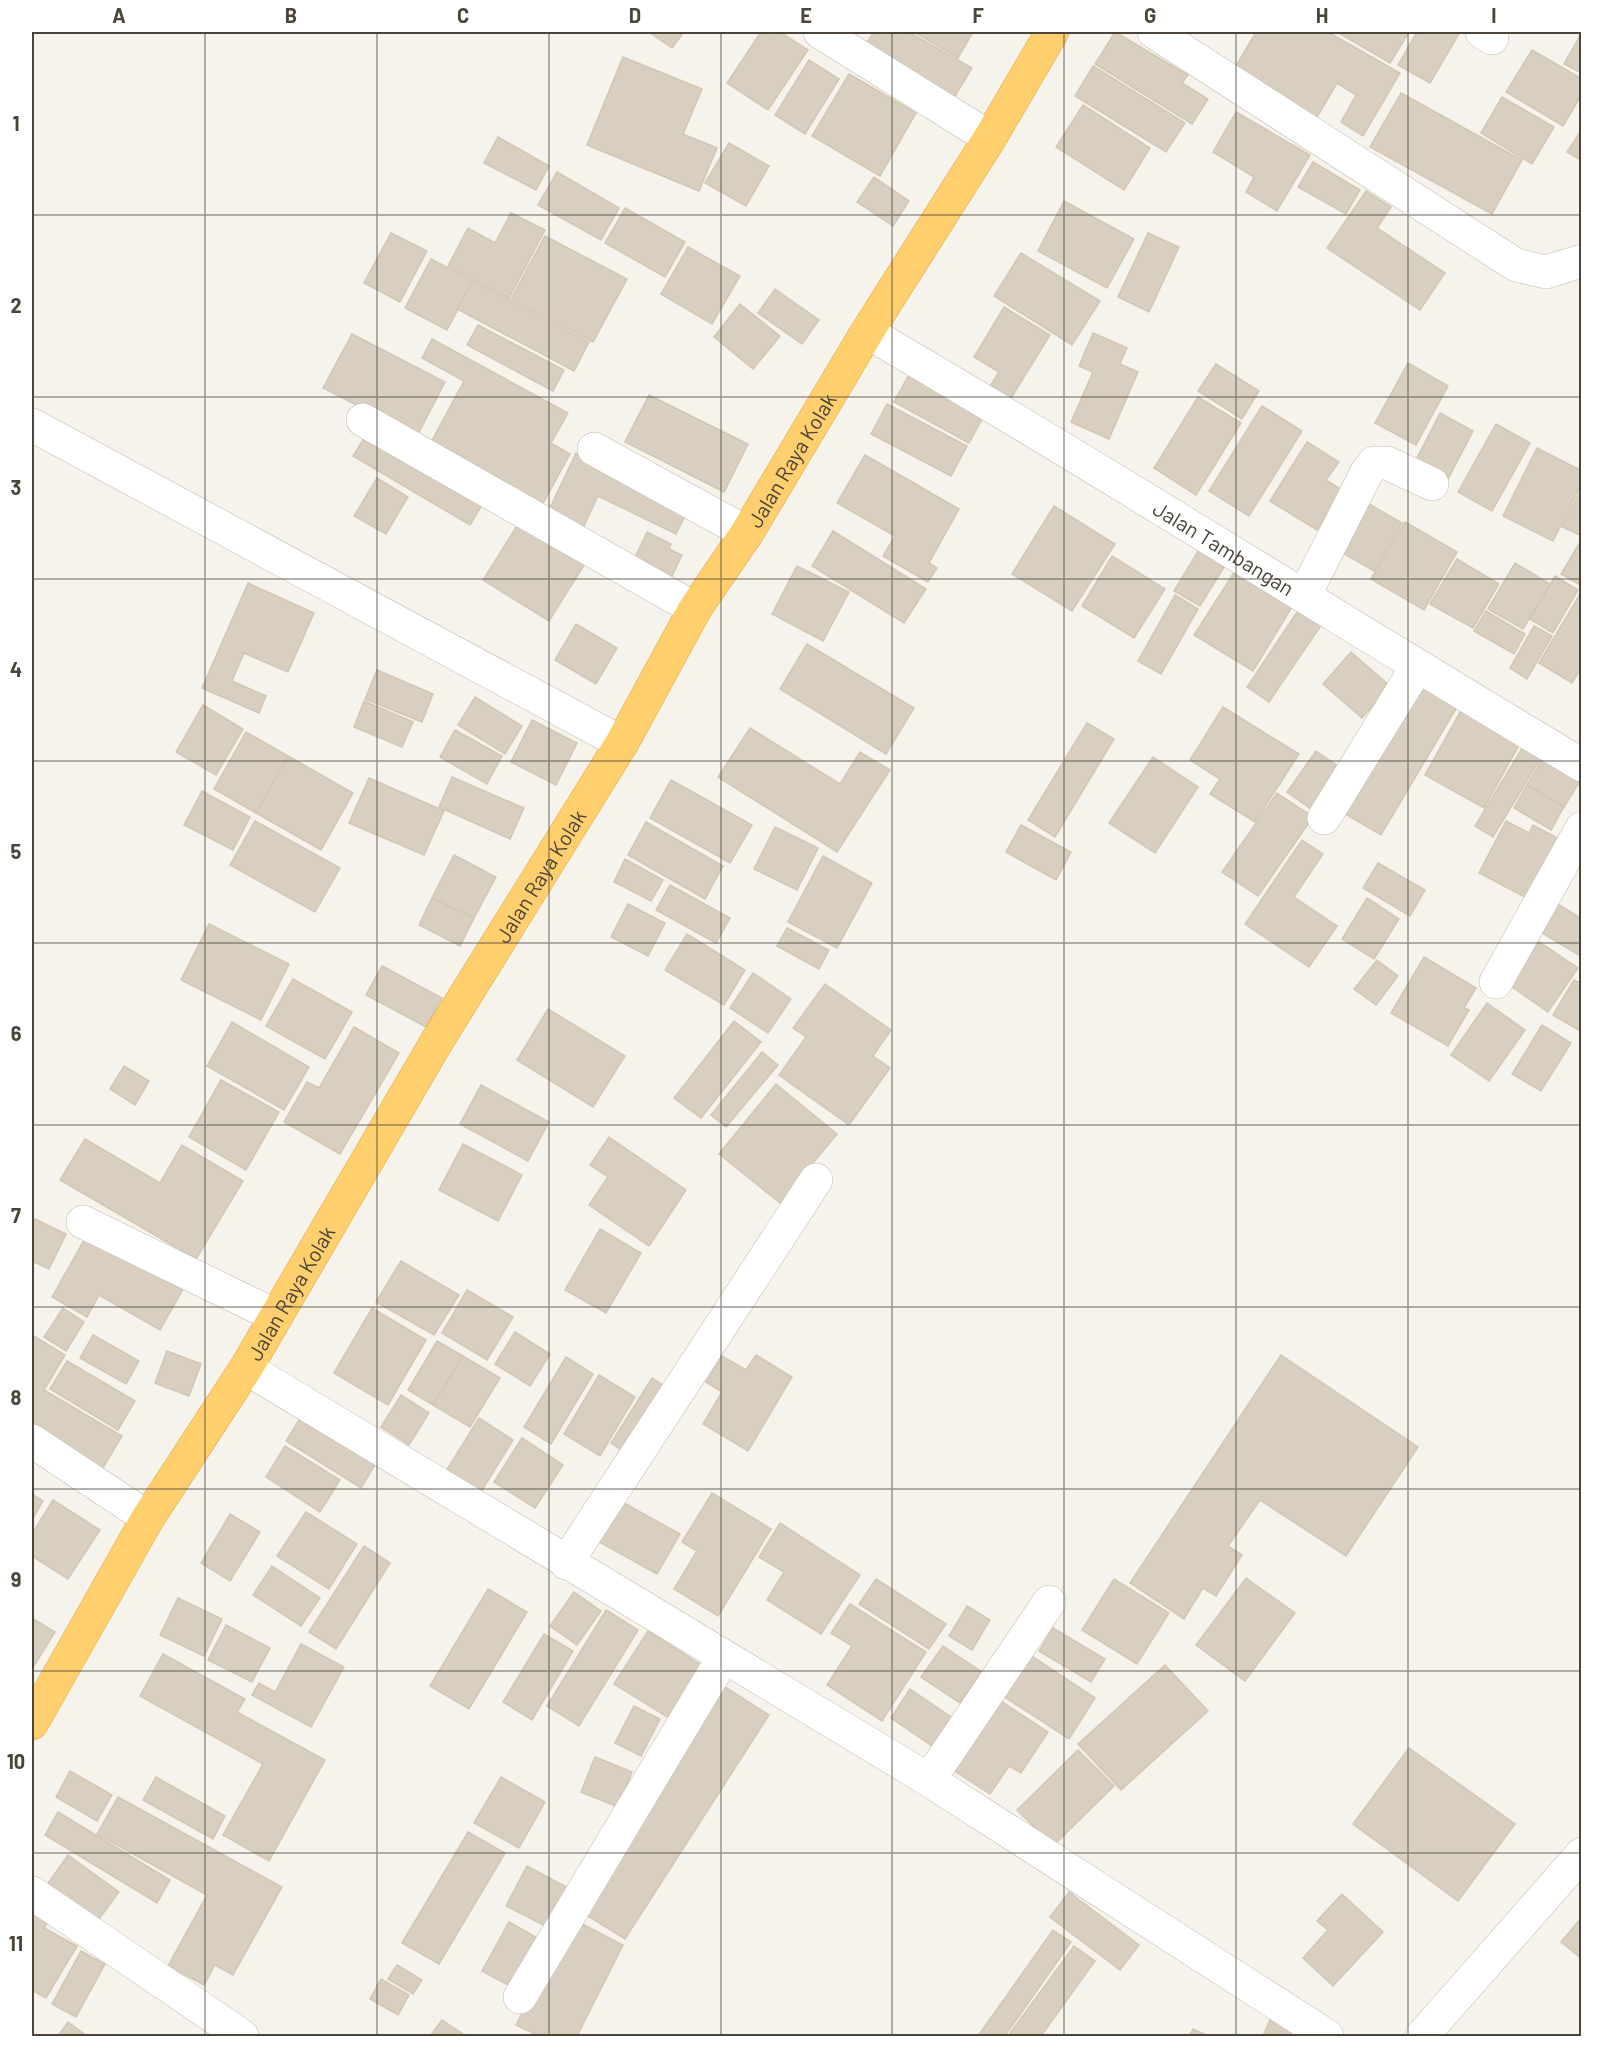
<svg xmlns="http://www.w3.org/2000/svg" width="1613" height="2068" viewBox="0 0 1613 2068" font-family="Barlow,sans-serif">
  <style>
    .building { fill: #d8cfc1; stroke: #d3c7b4; stroke-width: 1.5 }
    .lines { fill: none; stroke-linecap: round; stroke-linejoin: round }
    .minor-casing { stroke: #c2bbae; stroke-width: 34 }
    .highway-casing { stroke: #e0a43c; stroke-width: 34 }
    .minor { stroke: #fff; stroke-width: 33 }
    .highway { stroke: #ffcf6e; stroke-width: 33 }
    .grid { fill: none; stroke: #4b4439; stroke-width: 1.5; stroke-opacity: 0.55 }
    .labels { text-anchor: middle; dominant-baseline: central; stroke-width: 6; stroke-linejoin: round; paint-order: stroke }
    .street-label { font-size: 21px; fill: #4b4439; stroke: #fff }
    .neatline { fill: none; stroke: #4b4439; stroke-width: 2 }
    .grid-label { font-size: 20px; text-anchor: middle; font-weight: bold; fill: #4b4439 }
  </style>
  <rect width="100%" height="100%" fill="#f6f3ec"/>
  <!-- building -->
  <g class="building">
    <path d="M649 32H684L672 48Z"/>
    <path d="M761 32H780L808 50 768 110 727 83Z"/>
    <path d="M874 32H909L972 68 952 101 863 48Z"/>
    <path d="M914 32H973L958 58Z"/>
    <path d="M1115 32 1188 75 1182 83 1208 99 1192 124 1095 64Z"/>
    <path d="M1256 32H1328L1400 73 1363 136 1341 122 1356 95 1337 83 1316 119 1233 71Z"/>
    <path d="M1337 32H1409L1390 63Z"/>
    <path d="M1417 32H1460L1430 83 1398 65Z"/>
    <path d="M1582 32V73L1564 64Z"/>
    <path d="M1532 50 1582 79V94L1563 126 1506 92Z"/>
    <path d="M623 57 702 89 683 134 717 148 699 191 587 145Z"/>
    <path d="M809 60 839 79 805 134 775 115Z"/>
    <path d="M1093 66 1185 123 1166 152 1075 96Z"/>
    <path d="M849 74 916 113 880 176 812 136Z"/>
    <path d="M1401 93 1522 160 1492 214 1370 147Z"/>
    <path d="M1502 97 1554 127 1532 164 1481 133Z"/>
    <path d="M1083 105 1150 148 1124 190 1056 147Z"/>
    <path d="M1236 112 1310 155 1277 211 1246 192 1254 177 1213 152Z"/>
    <path d="M1582 129V161L1567 152Z"/>
    <path d="M498 137 549 166 536 190 484 163Z"/>
    <path d="M729 143 769 166 746 206 705 183Z"/>
    <path d="M1313 162 1360 190 1346 214 1298 187Z"/>
    <path d="M557 172 619 208 601 240 538 205Z"/>
    <path d="M874 177 909 201 893 226 857 202Z"/>
    <path d="M1366 191 1391 207 1377 228 1445 273 1420 310 1327 248Z"/>
    <path d="M1064 201 1134 239 1107 288 1038 251Z"/>
    <path d="M625 208 685 242 665 277 605 243Z"/>
    <path d="M511 213 545 230 509 298 448 266 468 228 495 243Z"/>
    <path d="M391 233 427 251 400 302 364 283Z"/>
    <path d="M1148 233 1179 247 1149 312 1118 297Z"/>
    <path d="M545 236 627 279 593 342 511 299Z"/>
    <path d="M688 247 740 276 712 324 661 294Z"/>
    <path d="M1021 253 1100 301 1072 345 994 296Z"/>
    <path d="M431 259 473 281 447 330 405 308Z"/>
    <path d="M473 281 589 342 574 371 457 309Z"/>
    <path d="M775 289 819 320 802 344 758 313Z"/>
    <path d="M740 304 780 336 753 369 714 337Z"/>
    <path d="M1004 307 1050 335 1008 403 987 391 999 372 974 357Z"/>
    <path d="M478 325 564 370 553 391 467 345Z"/>
    <path d="M1093 333 1127 348 1120 364 1138 372 1109 439 1071 422 1093 372 1079 366Z"/>
    <path d="M352 334 445 382 417 436 323 388Z"/>
    <path d="M432 339 568 413 551 443 570 454 541 507 429 446 464 381 422 358Z"/>
    <path d="M1408 363 1448 386 1416 445 1375 423Z"/>
    <path d="M1216 364 1259 391 1242 419 1198 391Z"/>
    <path d="M911 371 986 412 969 443 894 402Z"/>
    <path d="M649 395 748 444 724 492 625 442Z"/>
    <path d="M1198 397 1241 423 1196 495 1154 468Z"/>
    <path d="M887 404 967 446 951 476 871 434Z"/>
    <path d="M1262 406 1302 431 1249 516 1209 491Z"/>
    <path d="M1440 413 1473 431 1448 479 1415 462Z"/>
    <path d="M1496 424 1530 443 1492 511 1458 492Z"/>
    <path d="M370 429 486 498 470 525 353 456Z"/>
    <path d="M1307 442 1339 462 1326 480 1342 490 1317 530 1270 501Z"/>
    <path d="M1537 448 1582 471V483L1553 541 1503 516Z"/>
    <path d="M576 453 689 508 676 534 598 496 583 528 548 512Z"/>
    <path d="M865 455 959 509 929 563 937 568 928 582 883 556 895 536 837 503Z"/>
    <path d="M377 478 408 497 386 534 354 516Z"/>
    <path d="M1582 488V536L1562 527Z"/>
    <path d="M1369 504 1402 523 1374 571 1341 552Z"/>
    <path d="M1054 506 1115 544 1072 611 1012 574Z"/>
    <path d="M520 521 586 562 549 621 483 580Z"/>
    <path d="M1405 522 1457 552 1424 610 1371 579Z"/>
    <path d="M833 531 926 589 904 623 812 566Z"/>
    <path d="M647 532 671 544 669 549 682 555 671 578 634 560Z"/>
    <path d="M1580 542 1582 543V586L1561 574Z"/>
    <path d="M1200 548 1226 564 1200 606 1174 591Z"/>
    <path d="M1112 556 1165 589 1134 638 1082 606Z"/>
    <path d="M1457 559 1499 584 1473 628 1430 604Z"/>
    <path d="M1515 563 1550 584 1523 629 1488 609Z"/>
    <path d="M797 566 849 592 823 641 772 614Z"/>
    <path d="M1235 571 1292 607 1253 671 1194 635Z"/>
    <path d="M1555 576 1578 590 1553 633 1530 619Z"/>
    <path d="M248 583 314 613 288 672 244 653 232 681 266 696 259 713 202 688Z"/>
    <path d="M1580 594 1582 666 1572 683 1539 663Z"/>
    <path d="M1175 595 1198 609 1161 674 1138 661Z"/>
    <path d="M1301 606 1324 621 1269 702 1247 687Z"/>
    <path d="M1486 611 1525 634 1514 654 1474 631Z"/>
    <path d="M576 624 617 648 596 684 555 660Z"/>
    <path d="M1534 626 1552 636 1527 679 1510 668Z"/>
    <path d="M807 644 914 708 886 754 780 689Z"/>
    <path d="M1351 652 1390 686 1362 718 1323 684Z"/>
    <path d="M377 670 433 694 422 722 365 699Z"/>
    <path d="M1416 676 1460 702 1381 835 1337 809Z"/>
    <path d="M475 697 522 726 505 754 458 725Z"/>
    <path d="M364 701 413 722 402 747 354 727Z"/>
    <path d="M203 705 243 729 216 775 176 752Z"/>
    <path d="M1464 705 1523 738 1484 808 1425 775Z"/>
    <path d="M1223 707 1299 754 1255 822 1210 794 1220 779 1190 760Z"/>
    <path d="M532 720 577 743 556 785 511 762Z"/>
    <path d="M1087 723 1114 739 1055 837 1028 820Z"/>
    <path d="M750 728 840 784 860 752 890 770 837 852 718 777Z"/>
    <path d="M455 730 502 756 487 784 440 757Z"/>
    <path d="M246 732 288 756 256 813 214 789Z"/>
    <path d="M1524 745 1542 756 1493 837 1475 826Z"/>
    <path d="M1316 751 1348 773 1318 814 1287 792Z"/>
    <path d="M1545 755 1582 778 1564 807 1527 785Z"/>
    <path d="M288 756 353 793 321 850 256 813Z"/>
    <path d="M1153 757 1198 787 1155 853 1109 823Z"/>
    <path d="M452 777 524 808 510 839 439 807Z"/>
    <path d="M369 778 444 811 424 855 349 823Z"/>
    <path d="M671 780 752 825 730 863 650 818Z"/>
    <path d="M1527 785 1564 807 1551 830 1514 808Z"/>
    <path d="M202 791 250 817 233 850 184 825Z"/>
    <path d="M1277 793 1313 817 1258 896 1222 872Z"/>
    <path d="M255 821 340 868 315 912 230 865Z"/>
    <path d="M1506 821 1529 833 1533 825 1567 843 1536 903 1479 873Z"/>
    <path d="M646 822 723 866 705 899 628 855Z"/>
    <path d="M1021 825 1071 852 1056 880 1006 852Z"/>
    <path d="M775 827 818 848 797 890 754 869Z"/>
    <path d="M1302 840 1323 854 1294 897 1337 926 1309 967 1245 924Z"/>
    <path d="M454 855 496 877 474 918 432 898Z"/>
    <path d="M823 856 872 883 837 948 788 922Z"/>
    <path d="M625 859 663 880 651 901 614 882Z"/>
    <path d="M1378 863 1425 890 1410 916 1363 888Z"/>
    <path d="M670 885 730 918 716 943 656 910Z"/>
    <path d="M432 898 474 918 460 946 419 925Z"/>
    <path d="M1367 898 1399 919 1374 959 1342 939Z"/>
    <path d="M1551 900 1582 919V957L1534 928Z"/>
    <path d="M628 904 665 923 648 956 611 937Z"/>
    <path d="M209 924 289 964 261 1020 181 980Z"/>
    <path d="M787 928 829 950 819 969 777 946Z"/>
    <path d="M687 934 745 970 724 1005 665 970Z"/>
    <path d="M1535 939 1578 968 1548 1012 1505 982Z"/>
    <path d="M1424 957 1476 988 1464 1008 1469 1010 1448 1046 1391 1013Z"/>
    <path d="M1377 960 1398 976 1376 1005 1354 989Z"/>
    <path d="M382 966 442 998 426 1027 366 995Z"/>
    <path d="M753 973 791 999 768 1033 730 1008Z"/>
    <path d="M293 979 352 1012 325 1059 266 1026Z"/>
    <path d="M1574 980 1582 984V1032L1553 1015Z"/>
    <path d="M825 984 891 1030 873 1056 890 1068 849 1125 779 1075 806 1037 793 1028Z"/>
    <path d="M1487 1003 1525 1030 1489 1081 1451 1055Z"/>
    <path d="M548 1009 625 1056 593 1107 517 1060Z"/>
    <path d="M734 1021 761 1042 701 1118 674 1098Z"/>
    <path d="M232 1022 309 1067 284 1110 207 1066Z"/>
    <path d="M1542 1025 1571 1043 1541 1091 1512 1074Z"/>
    <path d="M354 1027 399 1053 340 1154 284 1122 307 1082 319 1088Z"/>
    <path d="M762 1052 778 1065 726 1127 711 1115Z"/>
    <path d="M124 1066 149 1081 135 1105 110 1089Z"/>
    <path d="M221 1080 279 1112 246 1170 189 1137Z"/>
    <path d="M776 1084 837 1134 780 1203 719 1154Z"/>
    <path d="M481 1085 549 1122 528 1161 460 1124Z"/>
    <path d="M609 1137 686 1190 649 1246 589 1205 608 1177 590 1165Z"/>
    <path d="M85 1139 160 1183 182 1145 243 1181 196 1259 60 1180Z"/>
    <path d="M463 1144 522 1175 498 1221 439 1190Z"/>
    <path d="M35 1219 66 1234 49 1269 32 1261V1226Z"/>
    <path d="M600 1229 641 1253 606 1313 565 1290Z"/>
    <path d="M87 1235 183 1289 160 1330 99 1295 87 1317 52 1297Z"/>
    <path d="M401 1261 459 1295 434 1335 376 1302Z"/>
    <path d="M467 1290 513 1317 487 1360 442 1333Z"/>
    <path d="M63 1308 84 1322 66 1351 44 1337Z"/>
    <path d="M372 1308 426 1340 388 1405 334 1373Z"/>
    <path d="M515 1332 550 1354 530 1386 495 1364Z"/>
    <path d="M32 1335 65 1355 44 1390 122 1436 101 1471 32 1430Z"/>
    <path d="M93 1335 139 1361 126 1384 80 1358Z"/>
    <path d="M437 1341 463 1356 433 1405 408 1390Z"/>
    <path d="M167 1351 201 1364 189 1396 155 1383Z"/>
    <path d="M756 1355 792 1377 748 1451 703 1424 722 1392 706 1382 722 1356 746 1370Z"/>
    <path d="M1281 1355 1418 1447 1346 1556 1260 1500 1228 1546 1242 1555 1216 1596 1203 1588 1184 1619 1130 1583Z"/>
    <path d="M463 1356 500 1378 470 1427 433 1405Z"/>
    <path d="M566 1357 593 1374 551 1444 524 1427Z"/>
    <path d="M67 1361 135 1401 118 1430 50 1389Z"/>
    <path d="M599 1375 635 1397 600 1456 564 1434Z"/>
    <path d="M652 1378 672 1391 630 1456 611 1443Z"/>
    <path d="M401 1395 429 1413 409 1445 381 1427Z"/>
    <path d="M304 1412 379 1458 361 1488 286 1441Z"/>
    <path d="M479 1418 513 1440 481 1492 446 1471Z"/>
    <path d="M522 1438 563 1465 535 1508 494 1482Z"/>
    <path d="M285 1446 340 1480 320 1512 266 1477Z"/>
    <path d="M712 1493 771 1529 718 1616 674 1589 697 1551 682 1542Z"/>
    <path d="M32 1494 43 1501 32 1520Z"/>
    <path d="M615 1498 680 1534 657 1574 592 1538Z"/>
    <path d="M53 1500 100 1530 68 1579 32 1556V1534Z"/>
    <path d="M306 1512 357 1544 329 1589 277 1556Z"/>
    <path d="M230 1514 260 1532 230 1581 201 1563Z"/>
    <path d="M780 1523 860 1575 821 1634 767 1600 784 1572 759 1557Z"/>
    <path d="M364 1546 390 1563 336 1649 309 1632Z"/>
    <path d="M272 1566 320 1598 301 1626 253 1595Z"/>
    <path d="M1246 1578 1295 1613 1245 1681 1196 1645Z"/>
    <path d="M876 1579 946 1624 929 1649 859 1604Z"/>
    <path d="M1114 1579 1169 1613 1137 1664 1082 1630Z"/>
    <path d="M488 1589 527 1612 469 1709 430 1686Z"/>
    <path d="M574 1592 601 1611 577 1645 550 1626Z"/>
    <path d="M178 1598 222 1619 204 1656 160 1635Z"/>
    <path d="M850 1604 926 1652 882 1721 827 1685 852 1646 831 1633Z"/>
    <path d="M967 1606 990 1620 972 1650 949 1636Z"/>
    <path d="M606 1610 638 1630 579 1726 547 1706Z"/>
    <path d="M32 1618 55 1632 32 1669Z"/>
    <path d="M226 1625 270 1648 252 1682 208 1660Z"/>
    <path d="M1053 1628 1105 1659 1091 1682 1039 1651Z"/>
    <path d="M648 1631 703 1666 669 1718 614 1684Z"/>
    <path d="M544 1634 573 1651 532 1720 503 1702Z"/>
    <path d="M301 1644 344 1667 311 1727 252 1695 259 1683 275 1692Z"/>
    <path d="M943 1646 982 1672 960 1703 921 1677Z"/>
    <path d="M163 1654 245 1699 237 1712 325 1760 269 1861 223 1835 263 1764 140 1696Z"/>
    <path d="M1030 1655 1095 1698 1069 1739 1003 1696Z"/>
    <path d="M1165 1665 1208 1711 1121 1790 1078 1744Z"/>
    <path d="M722 1685 769 1715 625 1939 578 1910Z"/>
    <path d="M910 1689 957 1721 938 1750 891 1718Z"/>
    <path d="M996 1698 1048 1732 1021 1773 1009 1766 990 1794 950 1768Z"/>
    <path d="M634 1706 660 1719 641 1756 615 1743Z"/>
    <path d="M1409 1748 1515 1824 1458 1901 1353 1824Z"/>
    <path d="M1078 1750 1114 1786 1053 1846 1017 1810Z"/>
    <path d="M595 1757 632 1772 618 1807 581 1792Z"/>
    <path d="M70 1771 112 1795 97 1821 56 1797Z"/>
    <path d="M156 1777 225 1816 213 1839 143 1800Z"/>
    <path d="M501 1777 545 1802 519 1848 474 1823Z"/>
    <path d="M118 1797 282 1887 233 1975 215 1965 204 1985 168 1966 207 1895 97 1834Z"/>
    <path d="M58 1812 170 1880 157 1903 45 1835Z"/>
    <path d="M468 1832 505 1853 439 1964 402 1943Z"/>
    <path d="M68 1855 119 1892 97 1922 46 1886Z"/>
    <path d="M527 1866 572 1890 551 1929 506 1906Z"/>
    <path d="M1069 1892 1139 1945 1120 1970 1050 1917Z"/>
    <path d="M1342 1894 1383 1932 1333 1986 1303 1958 1328 1930 1317 1921Z"/>
    <path d="M32 1902 53 1914 44 1928 77 1946 46 1998 32 1990Z"/>
    <path d="M1582 1917V1959L1561 1942Z"/>
    <path d="M571 1918 623 1945 577 2036H539L516 2025Z"/>
    <path d="M509 1922 543 1941 517 1990 482 1971Z"/>
    <path d="M1053 1930 1071 1942 1005 2036H978Z"/>
    <path d="M1074 1946 1095 1961 1041 2036H1008Z"/>
    <path d="M81 1951 105 1964 76 2017 52 2004Z"/>
    <path d="M397 1965 422 1980 413 1994 388 1979Z"/>
    <path d="M381 1979 409 1995 398 2015 370 1999Z"/>
    <path d="M442 2020 466 2036H430Z"/>
    <path d="M1270 2020 1307 2036H1263Z"/>
    <path d="M68 2022 87 2036H58Z"/>
    <path d="M1193 2029 1208 2036H1189Z"/>
  </g>
  <g class="lines">
    <defs>
      <g id="minor">
        <path d="M820 32 990 138"/>
        <path d="M1154 32 1516 265 1546 272 1582 261"/>
        <path d="M1482 32 1492 38"/>
        <path id="s1" d="M867 332C1107 472 1342 622 1582 765"/>
        <path d="M363 420 695 609"/>
        <path d="M32 425 622 743"/>
        <path d="M594 449 747 533"/>
        <path d="M1304 596 1367 472 1374 463H1387L1432 484"/>
        <path d="M1324 818 1417 667"/>
        <path d="M1496 982 1582 828"/>
        <path d="M83 1222 276 1316"/>
        <path d="M246 1368 929 1780 1327 2036"/>
        <path d="M32 1441 148 1518"/>
        <path d="M566 1563 816 1180"/>
        <path d="M929 1780 1049 1602"/>
        <path d="M32 1893 242 2036"/>
        <path d="M520 1997 723 1658"/>
        <path d="M1422 2036 1582 1854"/>
      </g>
      <g id="highway">
        <path id="s2" d="M32 1723 148 1518 246 1368 437 1041 622 743 695 609 747 533 867 332 990 138 1052 32"/>
      </g>
    </defs>
    <!-- minor casing -->
    <use href="#minor" class="minor-casing"/>
    <!-- highway casing -->
    <use href="#highway" class="highway-casing"/>
    <!-- minor -->
    <use href="#minor" class="minor"/>
    <!-- highway -->
    <use href="#highway" class="highway"/>
  </g>
  <!-- grid -->
  <path class="grid" d="M205 32V2036M377 32V2036M549 32V2036M721 32V2036M892 32V2036M1064 32V2036M1236 32V2036M1408 32V2036M32 215H1582M32 397H1582M32 579H1582M32 761H1582M32 943H1582M32 1125H1582M32 1307H1582M32 1489H1582M32 1671H1582M32 1853H1582"/>
  <g class="labels">
    <!-- street labels -->
    <g class="street-label">
      <text stroke="none"><textPath href="#s2" startOffset="1474">Jalan Raya Kolak</textPath></text>
      <text stroke="none"><textPath href="#s1" startOffset="417">Jalan Tambangan</textPath></text>
      <text stroke="none"><textPath href="#s2" startOffset="988">Jalan Raya Kolak</textPath></text>
      <text stroke="none"><textPath href="#s2" startOffset="502">Jalan Raya Kolak</textPath></text>
    </g>
  </g>
  <!-- border -->
  <rect width="1613" height="2068" fill="none" stroke="#ffffff" stroke-width="66"/>
  <rect x="33" y="33" width="1547" height="2002" class="neatline"/>
  <g class="grid-label">
    <text x="119" y="23">A</text>
    <text x="291" y="23">B</text>
    <text x="463" y="23">C</text>
    <text x="635" y="23">D</text>
    <text x="806" y="23">E</text>
    <text x="978" y="23">F</text>
    <text x="1150" y="23">G</text>
    <text x="1322" y="23">H</text>
    <text x="1494" y="23">I</text>
    <text x="16" y="131">1</text>
    <text x="16" y="313">2</text>
    <text x="16" y="495">3</text>
    <text x="16" y="677">4</text>
    <text x="16" y="859">5</text>
    <text x="16" y="1041">6</text>
    <text x="16" y="1223">7</text>
    <text x="16" y="1405">8</text>
    <text x="16" y="1587">9</text>
    <text x="16" y="1769">10</text>
    <text x="16" y="1951">11</text>
  </g>
</svg>
